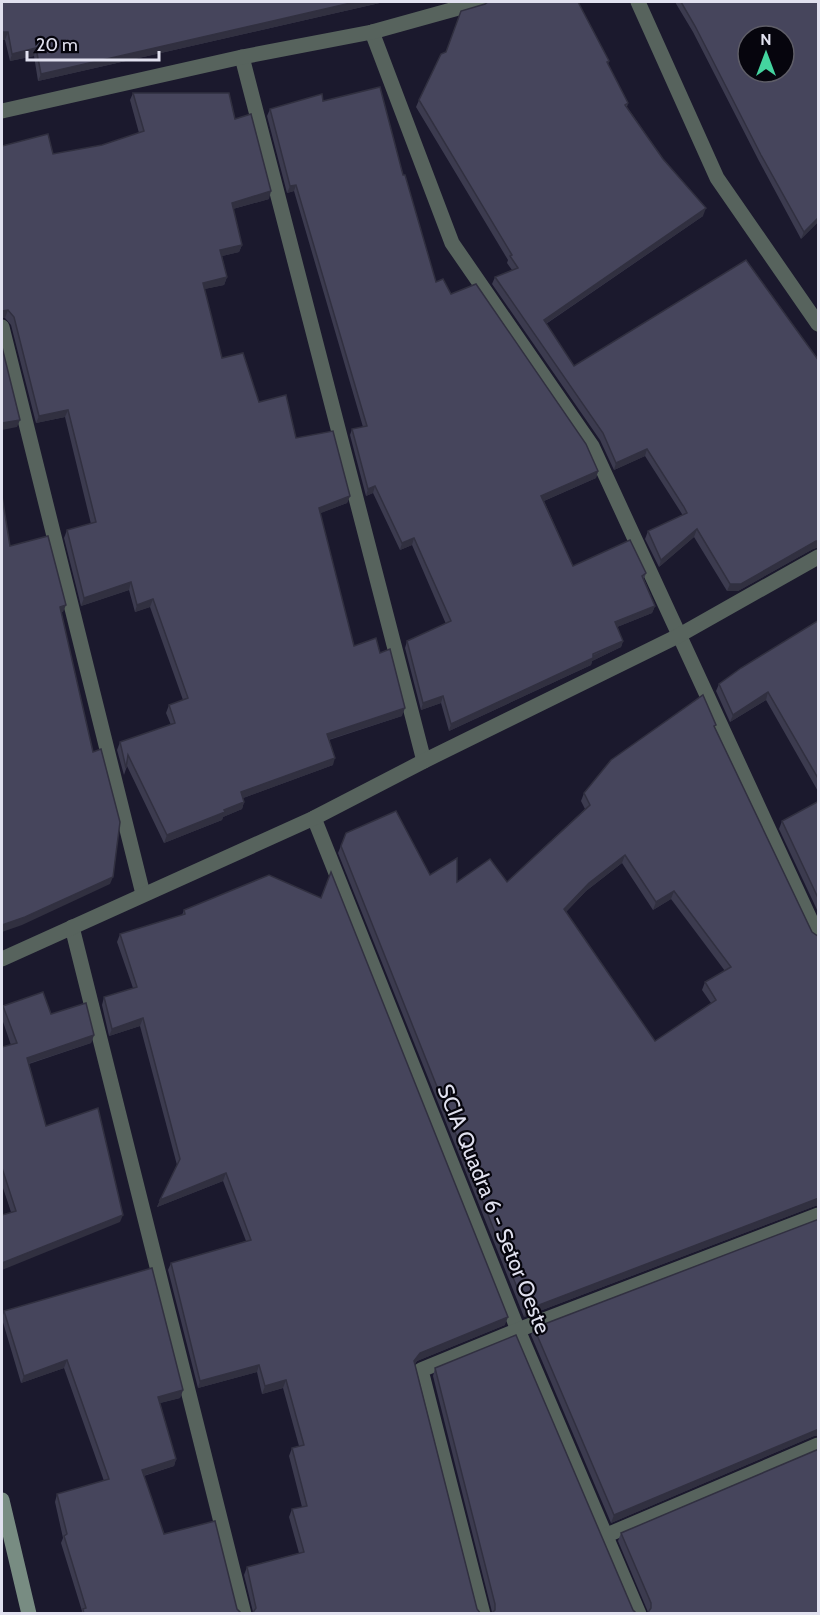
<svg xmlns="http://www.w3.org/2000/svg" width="820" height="1615" viewBox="0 0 820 1615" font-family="Cabin,sans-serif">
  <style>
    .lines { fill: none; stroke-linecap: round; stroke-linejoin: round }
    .street { stroke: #57635d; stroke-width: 15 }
    .secondary { stroke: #788c82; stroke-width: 15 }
    .wall { fill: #3c3b4f; fill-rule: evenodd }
    .shaded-wall { fill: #313040 }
    .building { fill: #46455c; stroke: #313040; stroke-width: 1.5; fill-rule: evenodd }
    .labels { text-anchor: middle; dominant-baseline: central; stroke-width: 4.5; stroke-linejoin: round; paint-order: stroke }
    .street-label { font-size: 22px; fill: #e1e1ef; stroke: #06050d }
  </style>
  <rect width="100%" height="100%" fill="#1b192d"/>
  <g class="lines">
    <!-- street -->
    <g class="street">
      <path d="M638 2 717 178 818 324"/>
      <path d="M372 32 452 243 592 446 818 936"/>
      <path d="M242 57 424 761"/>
      <path d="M2 111 242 57 372 32 480 2"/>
      <path d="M2 327 143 894"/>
      <path d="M314 818 518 1330 639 1614"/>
      <path d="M72 927 244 1614"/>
      <path d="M2 959 314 818 424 761 678 636 818 557"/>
      <path d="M607 1535 818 1445"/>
      <path d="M483 1614 421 1370 518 1330 818 1215"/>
    </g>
    <!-- secondary -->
    <path class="secondary" d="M2 1500 29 1614"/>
  </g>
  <!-- wall -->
  <g class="wall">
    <path d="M2 2H384L38 81 34 56 10 61 5 40H2Z"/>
    <path d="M675 2H819V221L801 239 759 161 693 32Z"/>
    <path d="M485 4 609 61 608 64 628 103 627 107 703 216 546 324 574 366 819 361V547L813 549 738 591H727L694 537 659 567 645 539 648 531 682 515V514L645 456 614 470 600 440 492 284 495 277 512 270 507 263 508 260 416 107 419 100 446 52Z"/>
    <path d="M133 93 235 119 269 199 233 209 242 245 239 252 222 256 227 277 224 285 204 289 222 358 259 402 296 438 350 496 347 503 320 513 354 646 402 716 329 740 333 765 243 798 244 802 242 809 223 817 222 820 164 843 127 766 124 775 117 750 120 742 171 725 166 713 169 705 183 700 150 607 135 612 129 590 81 606 64 538 67 530 91 524 65 417 36 423 11 325 5 318H2V146L53 154 102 145 139 133 130 100Z"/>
    <path d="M323 101 403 175 436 282 451 294 598 471 596 478 544 501 573 566 646 573 644 579 655 606 652 613 617 627 623 641 621 647 592 661 591 665 449 731 441 703 421 710 405 648 407 641 446 624 412 545 400 550 373 493 366 496 350 435 352 429 363 427 294 191 287 193 267 116 270 109Z"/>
    <path d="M819 620V793L766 700 730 722 716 691 719 684Z"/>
    <path d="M715 728 812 932 819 937V1206H815L524 1317 338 853 346 833 430 875 457 882H507L585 809 581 801 584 793ZM622 863 653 910 671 899 725 971 705 982 702 990 711 1003 655 1041 566 912 586 891Z"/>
    <path d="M819 801V914L779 829 782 821Z"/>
    <path d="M184 910 505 1325 417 1361 415 1364 477 1609 481 1614H252L253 1612 244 1575 247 1567 299 1553 289 1517 292 1509 302 1507 289 1456 292 1448 299 1446 283 1388 262 1394 257 1372 198 1388 168 1270 171 1263 246 1241 223 1181 157 1207 177 1165 140 1026 109 1036 102 1005 104 997 133 988 117 942 120 934 182 915Z"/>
    <path d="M3 1006 51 1014 94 1035 91 1043 29 1064 46 1126 120 1222 11 1212 2 1185V1047L11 1045 2 1019V1009Z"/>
    <path d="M819 1219V1436H814L611 1523 531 1335 534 1328Z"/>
    <path d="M4 1311 183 1390 180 1398 160 1403 176 1459 174 1466 144 1476 164 1534 242 1614H81L82 1611 61 1543 63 1538 55 1502 57 1494 104 1481 64 1368 21 1383 2 1319Z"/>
    <path d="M435 1368 633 1610 492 1612 433 1376Z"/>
    <path d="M819 1449 648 1612 618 1541 621 1533Z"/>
  </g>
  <!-- shaded-wall -->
  <g class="shaded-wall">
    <path d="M355 2H384L38 81 41 74Z"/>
    <path d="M2 32H8L5 40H2Z"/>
    <path d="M36 48 34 56 10 61 12 54Z"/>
    <path d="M296 185 294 191 287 193 290 186Z"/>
    <path d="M271 191 269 199 229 210 232 203Z"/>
    <path d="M706 208 703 216 541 327 544 320Z"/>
    <path d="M819 217V221L801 239 804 232Z"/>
    <path d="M242 245 239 252 218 257 220 250Z"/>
    <path d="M227 277 224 285 200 290 203 283Z"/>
    <path d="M8 310 5 318H2V311Z"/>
    <path d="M68 410 65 417 36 423 39 416Z"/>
    <path d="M20 420 17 427 2 430V423Z"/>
    <path d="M647 449 645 456 614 470 616 463Z"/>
    <path d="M598 471 596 478 539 503 541 496Z"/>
    <path d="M375 486 373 493 366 496 368 489Z"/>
    <path d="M350 496 347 503 316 515 319 508Z"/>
    <path d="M697 529 694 537 659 567 661 560Z"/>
    <path d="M414 538 412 545 400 550 402 543Z"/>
    <path d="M816 541H819V547L813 549 738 591H727L730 584Z"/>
    <path d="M131 582 129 590 81 606 84 598Z"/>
    <path d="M153 599 150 607 135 612 137 605Z"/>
    <path d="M66 605 63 612 57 614 60 607Z"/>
    <path d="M655 606 652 613 612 629 615 622Z"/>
    <path d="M623 641 621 647 592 661 591 665 449 731 451 724Z"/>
    <path d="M768 692 766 700 730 722 733 715Z"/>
    <path d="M443 696 441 703 421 710 423 703Z"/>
    <path d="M405 708 402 716 324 741 327 734Z"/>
    <path d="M335 758 333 765 238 800 241 792Z"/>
    <path d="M244 802 242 809 223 817 222 820 164 843 167 835Z"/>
    <path d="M625 855 622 863 586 891 561 917 564 909 589 883Z"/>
    <path d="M113 877 110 884 22 925 2 932V925Z"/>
    <path d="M674 891 671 899 653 910 656 902Z"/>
    <path d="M143 1018 140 1026 109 1036 112 1029Z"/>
    <path d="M94 1035 91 1043 24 1065 27 1058Z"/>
    <path d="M226 1173 223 1181 157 1207 160 1200Z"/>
    <path d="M819 1198V1206H815L524 1317 526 1310Z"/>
    <path d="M123 1215 120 1222 2 1270V1263Z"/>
    <path d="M508 1317 505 1325 417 1361 411 1368 414 1361 420 1353Z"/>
    <path d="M67 1360 64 1368 21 1383 24 1376Z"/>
    <path d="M259 1365 257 1372 198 1388 200 1381Z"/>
    <path d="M286 1380 283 1388 262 1394 265 1386Z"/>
    <path d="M183 1390 180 1398 156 1404 158 1397Z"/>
    <path d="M817 1428 819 1429V1436H814L611 1523 614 1515Z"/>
    <path d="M176 1459 174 1466 139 1477 142 1470Z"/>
  </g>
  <!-- building -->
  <g class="building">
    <path d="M2 2H355L41 74 36 48 12 54 8 32H2Z"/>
    <path d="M488 2H578L609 61 607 62 628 103 625 105 663 159 706 208 544 320 574 366 746 260 819 361V541H816L741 584H730L697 529 661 560 648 531 687 513 684 507 647 449 616 463 603 433 495 277 518 268 510 256 512 255 419 100 441 54 446 52 461 11 485 4Z"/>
    <path d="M681 2H819V217L804 232 761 155 695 26ZM748 36H784V72H748Z"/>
    <path d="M380 87 403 175H405L436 282 443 279 451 294 476 284 586 444 598 471 541 496 573 566 630 540 646 573 642 576 655 606 615 622 623 641 593 654V658L451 724 443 696 423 703 407 641 451 621 414 538 402 543 375 486 368 489 352 429 367 426 364 416 296 185 290 186 270 109 322 94 323 101Z"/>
    <path d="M133 93H229L235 119 251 114 271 191 232 203 242 245 220 250 227 277 203 283 222 358 243 353 259 402 286 395 296 438 333 431 350 496 319 508 354 646 376 638 380 653 390 649 405 708 327 734 335 758 241 792 244 802 224 810 225 812 167 835 128 755 126 768 120 742 175 723 169 705 188 698 153 599 137 605 131 582 84 598 67 530 96 522 68 410 39 416 14 317 8 310 2 311V146L48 134 53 154 102 145 144 131Z"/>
    <path d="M2 347 20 420 2 423Z"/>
    <path d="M2 496 10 546 48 536 66 605 60 607 93 752 101 749 120 822 113 877 25 917 2 925Z"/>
    <path d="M819 620V780L768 692 733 715 719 684 741 668Z"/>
    <path d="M703 695 716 725 714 726 812 932 819 937V1198L526 1310 341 846 346 833 396 811 430 875 457 858V882L490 859 507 882 590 805 584 793 611 760ZM625 855 656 902 674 891 731 967 705 982 716 1000 655 1041 564 909 589 883Z"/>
    <path d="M819 801V900L782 821Z"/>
    <path d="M331 872 508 1317 420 1353 414 1361 477 1609 481 1614H303V1613L252 1614 256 1608 247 1567 304 1552 292 1509 307 1506 292 1448 304 1445 286 1380 265 1386 259 1365 200 1381 171 1263 251 1240 226 1173 160 1200 180 1159 143 1018 112 1029 104 997 137 987 120 934 185 914 184 910 269 875 321 898Z"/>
    <path d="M43 992 51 1014 86 1003 94 1035 27 1058 46 1126 98 1108 123 1215 2 1263V1215L16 1211 2 1168V1047L17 1043 3 1006Z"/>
    <path d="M819 1219V1429L614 1515 534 1328Z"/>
    <path d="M152 1268 183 1390 158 1397 176 1459 142 1470 164 1534 215 1521 237 1609 242 1614H84L83 1609 86 1608 64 1536 67 1534 57 1494 109 1479 67 1360 24 1376 4 1311Z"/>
    <path d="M516 1335 633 1610 637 1614H491L495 1610V1604L435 1368Z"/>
    <path d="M819 1449V1614H647L651 1608V1603L621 1533Z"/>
  </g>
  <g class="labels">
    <!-- street labels -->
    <g class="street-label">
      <text transform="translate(494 1209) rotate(68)">SCIA Quadra 6 - Setor Oeste</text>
    </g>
  </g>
  <!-- border -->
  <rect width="820" height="1615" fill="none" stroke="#e1e1ef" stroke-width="6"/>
  <!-- north arrow -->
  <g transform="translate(766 54)"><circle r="28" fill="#06050d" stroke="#5e5d67" stroke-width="1.5"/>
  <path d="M0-4.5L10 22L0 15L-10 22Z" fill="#44d49f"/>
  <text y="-9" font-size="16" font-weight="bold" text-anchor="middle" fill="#e1e1ef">N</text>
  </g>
  <!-- scale -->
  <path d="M27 51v9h132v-9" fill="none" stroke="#e1e1ef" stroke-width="3"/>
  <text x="36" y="51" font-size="18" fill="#e1e1ef" stroke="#06050d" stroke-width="4.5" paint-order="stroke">20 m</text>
</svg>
